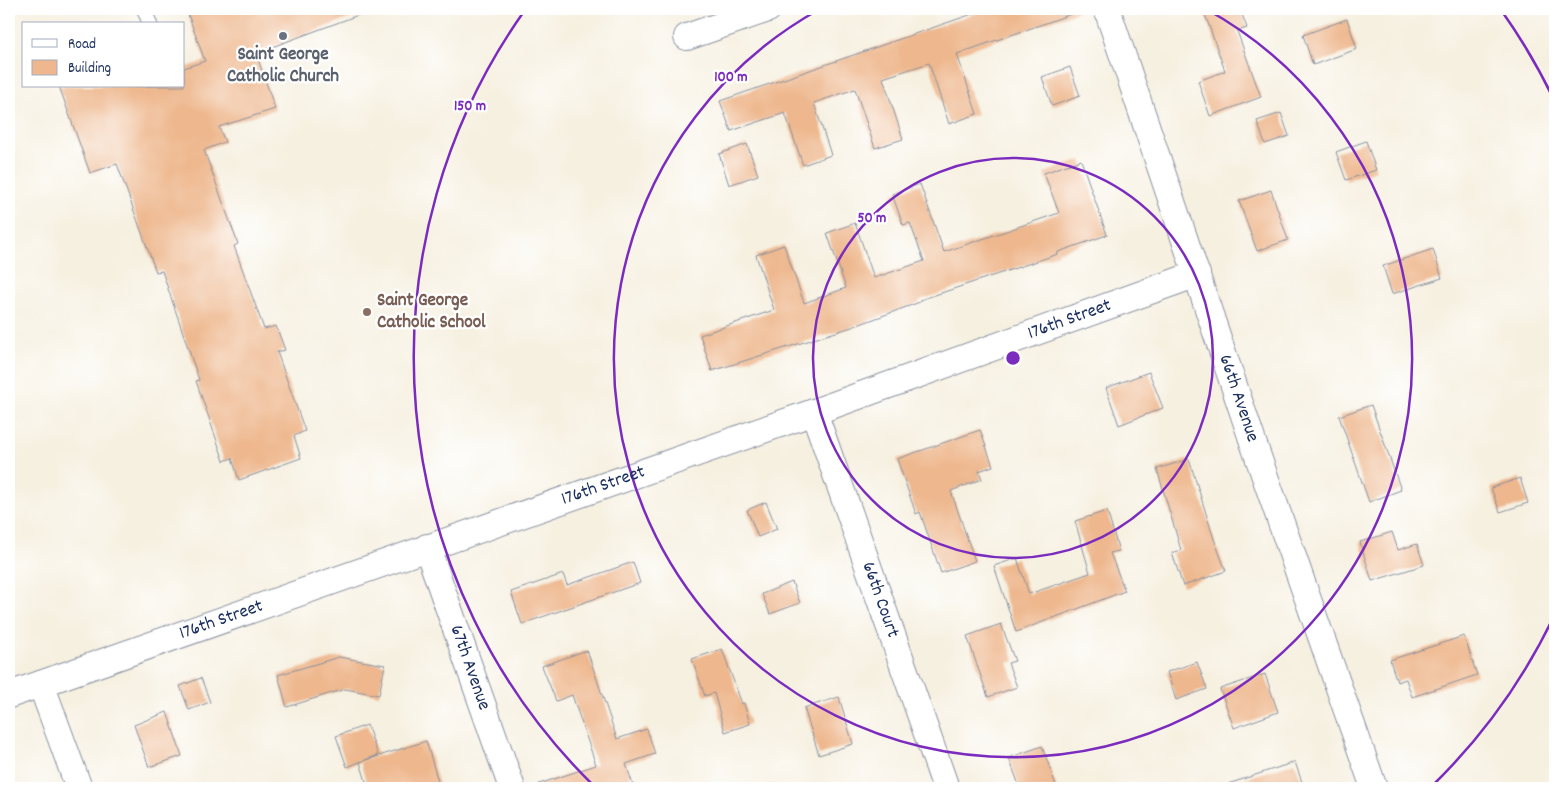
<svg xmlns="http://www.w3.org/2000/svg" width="1564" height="797" viewBox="0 0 1564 797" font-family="Dekko,sans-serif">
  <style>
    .building { fill: #eeb78d }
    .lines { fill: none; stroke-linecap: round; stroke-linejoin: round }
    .lane-casing { stroke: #88909f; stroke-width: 16 }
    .street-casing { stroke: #88909f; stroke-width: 28 }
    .lane { stroke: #fff; stroke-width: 14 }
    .street { stroke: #fff; stroke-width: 26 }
    .ring { fill: none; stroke: #7b2cbf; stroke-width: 2.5 }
    .worship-dot { fill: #6b7280; stroke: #fff; stroke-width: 2 }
    .education-dot { fill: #8d6e63; stroke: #fff; stroke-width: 2 }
    .labels { text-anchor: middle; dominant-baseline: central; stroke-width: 4.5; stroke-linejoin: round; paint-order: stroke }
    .worship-label { font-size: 19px; font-weight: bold; fill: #5b616d; stroke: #fff }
    .education-label { font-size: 19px; font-weight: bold; fill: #785e54; stroke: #fff; text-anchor: start }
    .street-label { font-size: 19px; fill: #1b2f5e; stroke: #fff }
    .centre { fill: #7b2cbf; stroke: #fff; stroke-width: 2.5 }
    .ring-label { font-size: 15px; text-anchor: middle; font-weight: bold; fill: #7b2cbf; stroke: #fff; stroke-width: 4.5; stroke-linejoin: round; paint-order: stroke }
  </style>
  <rect width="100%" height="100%" fill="#fff"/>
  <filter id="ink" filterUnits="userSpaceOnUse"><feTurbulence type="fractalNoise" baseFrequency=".02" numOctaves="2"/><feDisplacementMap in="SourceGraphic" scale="10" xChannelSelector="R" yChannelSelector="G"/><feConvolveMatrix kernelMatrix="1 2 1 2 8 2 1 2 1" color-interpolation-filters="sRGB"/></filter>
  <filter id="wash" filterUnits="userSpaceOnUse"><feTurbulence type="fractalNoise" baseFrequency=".0096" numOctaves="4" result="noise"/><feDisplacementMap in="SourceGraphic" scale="20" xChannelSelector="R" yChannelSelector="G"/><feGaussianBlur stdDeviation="1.12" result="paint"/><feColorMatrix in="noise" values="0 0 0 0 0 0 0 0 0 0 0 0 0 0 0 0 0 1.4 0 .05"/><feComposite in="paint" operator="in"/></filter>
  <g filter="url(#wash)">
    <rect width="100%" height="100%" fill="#f6f0e0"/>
    <g id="blocks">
      <!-- building -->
      <g class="building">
        <path d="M186 9H369V11L256 53 275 109 219 127 225 142 204 150 238 244 234 246 264 329 276 326 285 350 277 352 305 431 294 436 301 458 239 480 232 458 224 461 196 381 199 380 162 271 156 272 117 164 90 173 59 86H184V68L205 61Z"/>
        <path d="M987 9H1076L1077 12 957 54 977 114 949 124 929 63 883 78 903 139 875 148 855 89 814 103 831 155 803 165 785 113 731 131 720 101Z"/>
        <path d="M1203 9H1240L1247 28 1237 31 1261 97 1210 116 1198 81 1225 71Z"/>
        <path d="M1347 19 1357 49 1313 65 1303 35Z"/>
        <path d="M1070 67 1080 96 1052 106 1042 77Z"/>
        <path d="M1281 113 1289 136 1265 144 1257 121Z"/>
        <path d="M1366 141 1376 170 1346 180 1336 152Z"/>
        <path d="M747 144 758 175 729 185 719 154Z"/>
        <path d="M1081 160 1107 235 1058 252V254L920 300V302L852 327 712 371 700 335 774 310 756 255 784 245 804 303 846 288 827 233 855 223 874 278 924 261 910 223 903 225 892 194 920 184 944 252 1059 213 1044 173Z"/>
        <path d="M1271 190 1288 240 1257 251 1239 201Z"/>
        <path d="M1433 249 1442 278 1392 294 1383 266Z"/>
        <path d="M1149 372 1163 408 1119 425 1106 388Z"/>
        <path d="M1371 405 1401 490 1369 502 1339 416Z"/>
        <path d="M980 430 993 466 979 471 982 479 951 491 975 561 941 573 920 512 916 514 897 459Z"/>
        <path d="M1189 459 1214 539 1226 571 1183 586 1172 553 1181 550 1157 469Z"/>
        <path d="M1520 478 1528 503 1500 512 1491 488Z"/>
        <path d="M766 502 777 529 758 537 747 510Z"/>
        <path d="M1107 511 1119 551 1110 553 1125 591 1016 632 994 566 1017 558 1029 594 1090 573 1075 521Z"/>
        <path d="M1392 532 1398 550 1417 544 1424 565 1372 581 1360 542Z"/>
        <path d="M633 562 640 583 522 624 511 592 563 574 567 585Z"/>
        <path d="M792 582 800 603 770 614 762 594Z"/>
        <path d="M1001 624 1015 661 1008 663 1017 687 988 697 967 636Z"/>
        <path d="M1464 636 1477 675 1412 697 1406 679 1397 682 1390 660Z"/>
        <path d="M722 649 742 704 744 703 750 724 725 732 714 693 705 696 692 659Z"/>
        <path d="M587 650 617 739 647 729 655 754 626 764 634 788H539V784L596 765 572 695 556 701 542 666Z"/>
        <path d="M339 657 385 665 379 695 345 689 287 707 278 675Z"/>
        <path d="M1197 662 1207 689 1176 700 1167 672Z"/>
        <path d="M1265 674 1278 712 1234 728 1220 689Z"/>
        <path d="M201 678 210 702 189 710 180 686Z"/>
        <path d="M839 697 853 744 819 755 804 708Z"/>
        <path d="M167 712 182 756 149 767 134 725Z"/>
        <path d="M367 725 378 755 347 767 336 736Z"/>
        <path d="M426 741 440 788H368L360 762Z"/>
        <path d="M1042 746 1057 788H1020L1009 758Z"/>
        <path d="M1295 762 1304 788H1228V784Z"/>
      </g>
    </g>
  </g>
  <g filter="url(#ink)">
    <use href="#blocks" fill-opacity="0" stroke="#88909f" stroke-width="1"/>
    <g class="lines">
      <defs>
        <path id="lane" d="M144 9 150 24"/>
        <g id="street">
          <path id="s1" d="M1107 9 1255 448 1374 788"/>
          <path d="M687 37 768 9"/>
          <path id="s2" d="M814 412 946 788"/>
          <path id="s3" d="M427 547 512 788"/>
          <path d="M41 684 79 788"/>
          <path id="s4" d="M9 695 814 412 1197 274"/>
        </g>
      </defs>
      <!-- lane casing -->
      <use href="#lane" class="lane-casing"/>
      <!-- street casing -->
      <use href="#street" class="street-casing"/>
      <!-- lane -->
      <use href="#lane" class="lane"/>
      <!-- street -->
      <use href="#street" class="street"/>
    </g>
  </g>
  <!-- distance rings -->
  <g class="ring">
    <circle cx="1013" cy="358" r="200"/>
    <path d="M1206 9A399 399 0 1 1 820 9"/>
    <path d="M1554 616A599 599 0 0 1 1433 785M593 785A599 599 0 0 1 525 10M1501 10A599 599 0 0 1 1554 100"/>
  </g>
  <!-- markers -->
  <circle class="worship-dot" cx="283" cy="36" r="5"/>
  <circle class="education-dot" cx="367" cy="312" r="5"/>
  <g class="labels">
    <!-- worship labels -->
    <g class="worship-label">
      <text x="283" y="55">Saint George<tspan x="283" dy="22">Catholic Church</tspan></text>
    </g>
    <!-- education labels -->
    <g class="education-label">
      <text x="377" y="301">Saint George<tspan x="377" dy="22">Catholic School</tspan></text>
    </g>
    <!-- street labels -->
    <g class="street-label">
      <text stroke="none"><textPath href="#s4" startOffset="1125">176th Street</textPath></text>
      <text stroke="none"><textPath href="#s1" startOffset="411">66th Avenue</textPath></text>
      <text stroke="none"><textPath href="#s4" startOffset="630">176th Street</textPath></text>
      <text stroke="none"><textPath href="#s2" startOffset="199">66th Court</textPath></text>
      <text stroke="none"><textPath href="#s4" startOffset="225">176th Street</textPath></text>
      <text stroke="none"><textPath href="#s3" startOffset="128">67th Avenue</textPath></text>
    </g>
  </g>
  <circle cx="1013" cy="358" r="8" class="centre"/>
  <g class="ring-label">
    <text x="731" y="81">100 m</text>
    <text x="470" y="110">150 m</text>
    <text x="872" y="222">50 m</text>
  </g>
  <!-- margin -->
  <rect width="1564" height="797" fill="none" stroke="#fff" stroke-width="30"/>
  <!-- legend -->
  <rect x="22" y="22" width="162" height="65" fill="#ffffff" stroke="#a4acbf"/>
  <rect x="32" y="39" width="25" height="8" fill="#ffffff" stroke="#a4acbf"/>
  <text x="68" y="48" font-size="15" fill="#1b2f5e">Road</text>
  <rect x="32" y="60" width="25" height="15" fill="#eeb78d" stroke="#a4acbf"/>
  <text x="68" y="72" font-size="15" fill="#1b2f5e">Building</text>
</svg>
